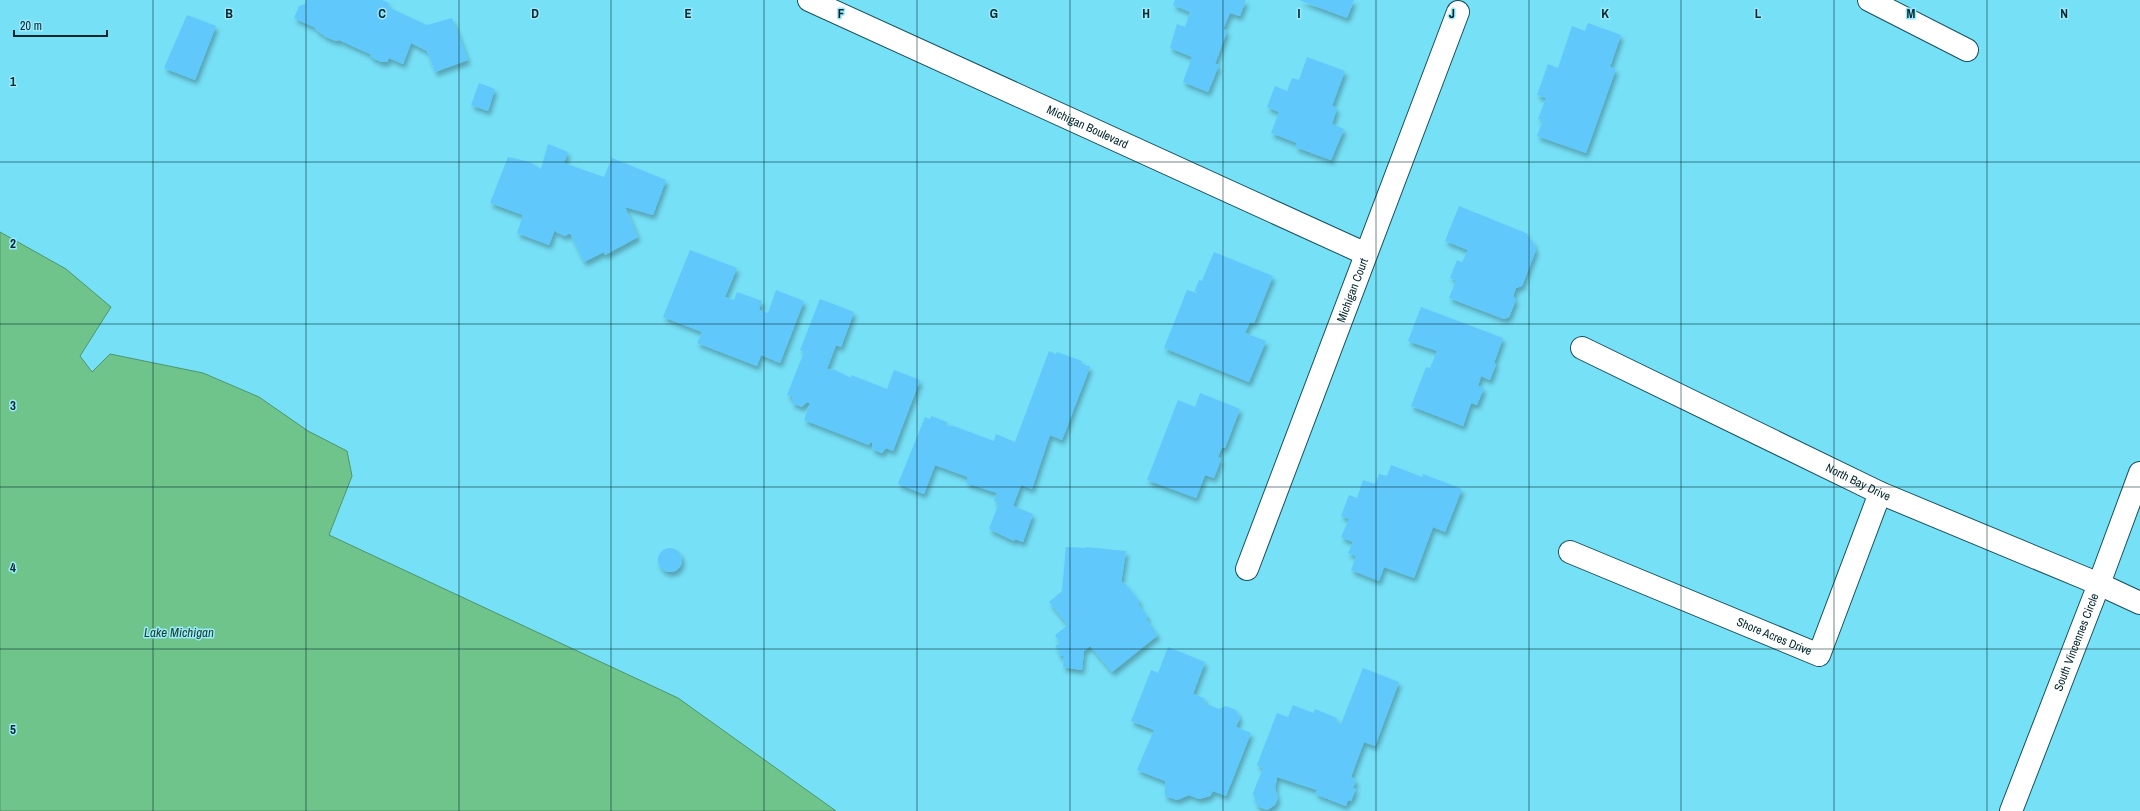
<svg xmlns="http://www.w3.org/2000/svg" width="2140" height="811" font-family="'Archivo Narrow',sans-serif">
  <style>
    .water { fill: #6ec48a; stroke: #4e956e }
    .building { fill: #61c8fb; filter: url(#shadow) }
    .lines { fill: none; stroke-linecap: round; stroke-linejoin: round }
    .minor-casing { stroke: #16525d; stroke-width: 24 }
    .minor { stroke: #fff; stroke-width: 22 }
    .grid { fill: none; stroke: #02262c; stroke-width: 1; stroke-opacity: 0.55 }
    .labels { text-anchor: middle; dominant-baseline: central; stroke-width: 3; stroke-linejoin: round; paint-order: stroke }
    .street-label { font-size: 12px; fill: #02262c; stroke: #99eafc }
    .water-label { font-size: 13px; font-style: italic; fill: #1c4028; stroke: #99eafc }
    .grid-label { font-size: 13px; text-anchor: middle; font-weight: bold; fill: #02262c; stroke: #99eafc; stroke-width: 3; stroke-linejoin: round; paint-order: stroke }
  </style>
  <defs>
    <filter id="shadow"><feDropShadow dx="2.5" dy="4.5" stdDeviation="2" flood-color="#0004"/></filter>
  </defs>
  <rect width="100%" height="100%" fill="#76e0f6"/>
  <path class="water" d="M 0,232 L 66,269 L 111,307 L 80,356 L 92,372 L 110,354 L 203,373 L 259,397 L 308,431 L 347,451 L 352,476 L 329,535 L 678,698 L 836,811 L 0,811 Z"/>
  <path class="building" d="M 306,0 L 382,0 L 389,3 L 388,7 L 427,25 L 452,18 L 468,60 L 435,72 L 427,51 L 411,43 L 403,64 L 389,58 L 387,62 L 381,62 L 371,57 L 370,54 L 339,40 L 336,41 L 326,37 L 315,29 L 316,28 L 294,18 L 299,6 L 305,4 Z
    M 1175,0 L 1246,0 L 1240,16 L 1230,13 L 1223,29 L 1227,31 L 1215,64 L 1219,65 L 1208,92 L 1183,82 L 1192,57 L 1170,48 L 1177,24 L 1185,27 L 1190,12 L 1173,5 Z
    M 1299,0 L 1354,0 L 1347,18 Z
    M 187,15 L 216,26 L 195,80 L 164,68 Z
    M 1588,23 L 1621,35 L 1610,67 L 1616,69 L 1586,153 L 1537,136 L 1543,120 L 1538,119 L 1546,98 L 1537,95 L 1548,64 L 1558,68 L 1572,26 L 1585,31 Z
    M 1307,57 L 1345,71 L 1332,106 L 1337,108 L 1332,124 L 1344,129 L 1331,160 L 1295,147 L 1297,143 L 1271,133 L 1279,112 L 1267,107 L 1275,86 L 1287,91 L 1292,78 L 1299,80 Z
    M 479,83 L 495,89 L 488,111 L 471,105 Z
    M 548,144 L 568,152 L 564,163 L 604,177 L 612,158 L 666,180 L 653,215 L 625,207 L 638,237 L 605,255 L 604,252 L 584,262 L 570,233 L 565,236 L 556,232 L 555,229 L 549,245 L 517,233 L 523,215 L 490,203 L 508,157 L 530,162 L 541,169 Z
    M 1459,206 L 1528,234 L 1526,238 L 1532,240 L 1536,250 L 1522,286 L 1516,288 L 1513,296 L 1516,300 L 1509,317 L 1504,319 L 1449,298 L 1456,280 L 1450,278 L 1457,260 L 1462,262 L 1468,250 L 1445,241 Z
    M 690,250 L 737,268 L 725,297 L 734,300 L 737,292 L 762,301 L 759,310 L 768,313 L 776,290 L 804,301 L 780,363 L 761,355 L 757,366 L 697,343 L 702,332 L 663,317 Z
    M 1214,252 L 1273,276 L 1254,323 L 1250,322 L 1245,333 L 1266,341 L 1249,382 L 1164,348 L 1187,290 L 1197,293 L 1195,290 L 1199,280 L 1202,281 L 1203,278 Z
    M 820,299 L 854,312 L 841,347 L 836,345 L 827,369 L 831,370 L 833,369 L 851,378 L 851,375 L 887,389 L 894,370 L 920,380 L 893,451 L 886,448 L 882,453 L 872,449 L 872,443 L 870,442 L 869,445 L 804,420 L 810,403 L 807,402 L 802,407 L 792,403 L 792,396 L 787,395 L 804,352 L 800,350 Z
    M 1421,307 L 1503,338 L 1494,363 L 1496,364 L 1490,380 L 1481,376 L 1478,386 L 1484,388 L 1477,405 L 1471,403 L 1463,426 L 1411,406 L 1426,367 L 1430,368 L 1437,351 L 1408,341 Z
    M 1049,351 L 1056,354 L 1057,352 L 1082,361 L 1081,363 L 1090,367 L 1062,440 L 1050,435 L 1032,489 L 1021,485 L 1013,506 L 1033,514 L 1023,542 L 1015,539 L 1014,541 L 989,529 L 999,503 L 994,501 L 997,493 L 966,483 L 968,477 L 935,465 L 924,494 L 898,484 L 925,417 L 930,419 L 931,416 L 947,422 L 946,425 L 950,427 L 951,425 L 994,441 L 996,434 L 1015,442 Z
    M 1200,393 L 1240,409 L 1225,448 L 1222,447 L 1218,457 L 1221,459 L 1214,478 L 1205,475 L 1196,498 L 1147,480 L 1178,400 L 1195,407 Z
    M 1391,465 L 1422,477 L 1423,474 L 1462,489 L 1445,532 L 1433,527 L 1414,578 L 1384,567 L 1379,581 L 1351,570 L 1356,556 L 1348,553 L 1353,542 L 1341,537 L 1349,519 L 1341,516 L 1349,495 L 1357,498 L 1363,480 L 1375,484 L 1379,474 L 1387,476 Z
    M 1066,547 L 1086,548 L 1086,547 L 1126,551 L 1121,584 L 1124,582 L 1140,602 L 1138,604 L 1148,617 L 1146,619 L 1158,635 L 1112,672 L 1090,646 L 1084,651 L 1082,670 L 1063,667 L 1064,656 L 1058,655 L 1059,651 L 1055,646 L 1060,643 L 1055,635 L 1068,625 L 1049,602 L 1062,591 Z
    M658 560a12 12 0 1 1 24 0a12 12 0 1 1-24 0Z
    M 1168,647 L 1205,662 L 1193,694 L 1204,698 L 1206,704 L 1219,709 L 1226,706 L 1236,710 L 1240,718 L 1236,727 L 1251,733 L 1226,796 L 1213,791 L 1210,796 L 1199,799 L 1189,795 L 1177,800 L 1165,796 L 1165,781 L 1137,770 L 1154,730 L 1131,721 L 1151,670 L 1158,673 Z
    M 1363,668 L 1399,682 L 1375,746 L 1364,742 L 1351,777 L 1356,780 L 1353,788 L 1356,789 L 1351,801 L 1348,800 L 1346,806 L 1315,794 L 1317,790 L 1277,777 L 1275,789 L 1278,798 L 1275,805 L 1267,810 L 1257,806 L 1253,793 L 1263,768 L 1257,765 L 1277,713 L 1288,717 L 1293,705 L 1313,713 L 1315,709 L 1337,718 L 1336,722 L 1341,724 Z"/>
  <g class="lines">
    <g class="minor-casing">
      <g id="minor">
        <path id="s1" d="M 809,0 L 1366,254"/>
        <path d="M 1869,0 L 1967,50"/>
        <path id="s2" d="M 1582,348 L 1880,493 L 2099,584 L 2140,603"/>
        <path id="s3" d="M 1570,552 L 1819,655 L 1880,493"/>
        <path id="s4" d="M 1247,569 L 1458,12"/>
        <path id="s5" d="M 2011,811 L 2099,584 L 2140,473"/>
      </g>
    </g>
    <use href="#minor" class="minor"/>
  </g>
  <path class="grid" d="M 153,0 L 153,811M 306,0 L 306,811M 459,0 L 459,811M 611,0 L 611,811M 764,0 L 764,811M 917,0 L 917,811M 1070,0 L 1070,811M 1223,0 L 1223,811M 1376,0 L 1376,811M 1529,0 L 1529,811M 1681,0 L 1681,811M 1834,0 L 1834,811M 1987,0 L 1987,811M 0,162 L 2140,162M 0,324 L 2140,324M 0,487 L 2140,487M 0,649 L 2140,649"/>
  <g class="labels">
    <g class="street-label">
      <text stroke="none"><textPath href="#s1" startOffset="306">Michigan Boulevard</textPath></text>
      <text stroke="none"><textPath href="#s4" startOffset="298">Michigan Court</textPath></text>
      <text stroke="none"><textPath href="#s2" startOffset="307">North Bay Drive</textPath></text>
      <text stroke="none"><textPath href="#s3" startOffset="221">Shore Acres Drive</textPath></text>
      <text stroke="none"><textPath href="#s5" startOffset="181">South Vincennes Circle</textPath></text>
    </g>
    <g class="water-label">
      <text x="179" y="632">Lake Michigan</text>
    </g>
  </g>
  <g class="grid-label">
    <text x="229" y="18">B</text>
    <text x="382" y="18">C</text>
    <text x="535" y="18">D</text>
    <text x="688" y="18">E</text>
    <text x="841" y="18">F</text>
    <text x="994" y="18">G</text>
    <text x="1146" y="18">H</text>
    <text x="1299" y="18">I</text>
    <text x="1452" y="18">J</text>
    <text x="1605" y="18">K</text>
    <text x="1758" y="18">L</text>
    <text x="1911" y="18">M</text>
    <text x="2064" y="18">N</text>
    <text x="13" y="86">1</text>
    <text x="13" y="248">2</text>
    <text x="13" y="410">3</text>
    <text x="13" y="572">4</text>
    <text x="13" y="734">5</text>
  </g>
  <path d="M14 30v6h93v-6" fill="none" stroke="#02262c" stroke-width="2"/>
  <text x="20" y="30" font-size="12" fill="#02262c" stroke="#99eafc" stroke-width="3" paint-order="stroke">20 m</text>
</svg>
